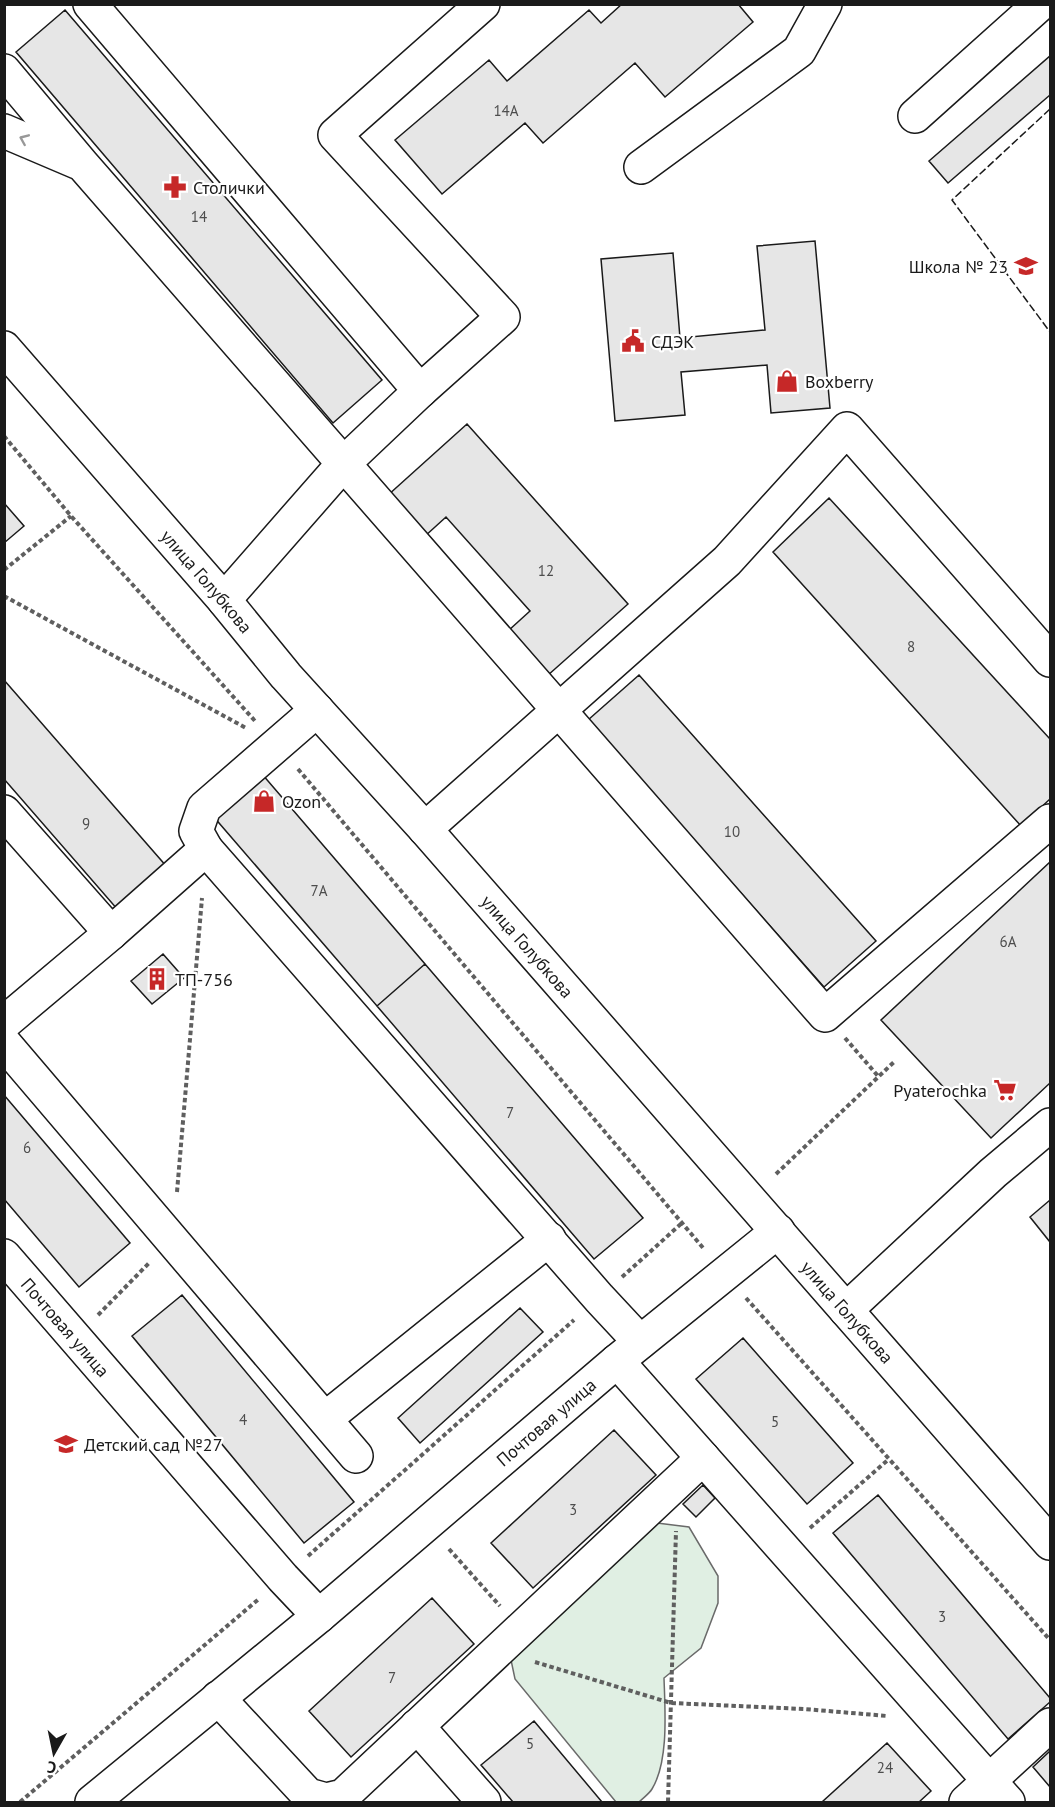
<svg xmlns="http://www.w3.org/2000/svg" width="1055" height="1807" font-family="'PT Sans',sans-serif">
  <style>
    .green { fill: #e0efe3; stroke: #6a6a6a; stroke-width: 1.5 }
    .building { fill: #e6e6e6; stroke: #1a1a1a; stroke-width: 1.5 }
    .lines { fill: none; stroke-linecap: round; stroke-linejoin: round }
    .minor-casing { stroke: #1a1a1a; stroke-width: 36 }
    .major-casing { stroke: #1a1a1a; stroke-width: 36 }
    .path { stroke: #5f5f5f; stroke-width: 4; stroke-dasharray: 4.5 3; stroke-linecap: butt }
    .minor { stroke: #fff; stroke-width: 33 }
    .major { stroke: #fff; stroke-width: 33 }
    .fence { stroke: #1a1a1a; stroke-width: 1.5; stroke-dasharray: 8 3; stroke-linecap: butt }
    .oneway { stroke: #989898 }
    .labels { text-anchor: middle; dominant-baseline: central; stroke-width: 4.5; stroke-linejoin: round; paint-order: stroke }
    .number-label { font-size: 15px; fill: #4d4d4d }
    .poi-label { font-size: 18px; fill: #1a1a1a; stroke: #fff; text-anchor: start }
    .street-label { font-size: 18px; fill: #1a1a1a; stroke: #fff }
  </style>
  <rect width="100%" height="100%" fill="#fff"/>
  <path class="green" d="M 649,1522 L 689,1527 L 718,1576 L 718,1603 L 701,1648 L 664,1678 C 665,1710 669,1761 652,1789 C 649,1794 643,1798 639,1802 L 616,1802 L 515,1679 L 511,1660 Z"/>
  <path class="building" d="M 622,4 L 738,4 L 753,22 L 665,97 L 635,63 L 543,143 L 525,123 L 442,194 L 395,140 L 489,60 L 507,81 L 589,10 L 601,23 Z
    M 65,10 L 382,380 L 333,423 L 16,52 Z
    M 1050,56 L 1050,95 L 948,183 L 929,161 Z
    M 815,241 L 830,408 L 771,413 L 767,365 L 681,372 L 685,415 L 615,421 L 601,259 L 673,253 L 680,338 L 765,330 L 757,246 Z
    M 467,424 L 628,604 L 547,676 L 508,631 L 530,611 L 446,517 L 424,537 L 387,496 Z
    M 829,498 L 1050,739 L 1050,799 L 1021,826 L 773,552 Z
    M 4,503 L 24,526 L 4,543 Z
    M 639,675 L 876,941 L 824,987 L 588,720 Z
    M 4,680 L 167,867 L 118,910 L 4,779 Z
    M 262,774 L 425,964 L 377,1006 L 213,816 Z
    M 1050,862 L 1050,1083 L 991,1138 L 881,1020 Z
    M 163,954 L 184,978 L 152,1004 L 131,981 Z
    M 425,964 L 643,1218 L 594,1259 L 377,1006 Z
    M 4,1095 L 130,1243 L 79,1287 L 4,1199 Z
    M 1050,1200 L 1050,1242 L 1030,1217 Z
    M 182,1295 L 354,1502 L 304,1543 L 132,1336 Z
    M 520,1308 L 543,1332 L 420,1443 L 398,1418 Z
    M 743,1338 L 853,1463 L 807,1504 L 696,1379 Z
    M 614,1430 L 656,1475 L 533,1588 L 491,1543 Z
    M 703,1485 L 715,1498 L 696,1517 L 683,1504 Z
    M 878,1495 L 1050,1698 L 1050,1702 L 1008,1739 L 833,1533 Z
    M 432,1598 L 474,1644 L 351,1757 L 309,1711 Z
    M 534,1721 L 602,1802 L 513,1802 L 481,1765 Z
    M 887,1743 L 931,1791 L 919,1802 L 822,1802 Z
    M 1050,1751 L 1050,1787 L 1033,1767 Z"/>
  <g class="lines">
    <g class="minor-casing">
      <g id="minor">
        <path d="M 90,4 L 420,391 L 344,463 L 224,600"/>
        <path d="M 4,71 L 82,164 L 825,1015 L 1050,821"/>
        <path d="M 915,116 L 1040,4"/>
        <path d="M 4,131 L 77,162"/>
        <path d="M 641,167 L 799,51 L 825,4"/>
        <path d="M 420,391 L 503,317 L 335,135 L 483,4"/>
        <path d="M 317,710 L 204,808 L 196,831 L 206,849 L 599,1298 L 640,1342"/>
        <path d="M 4,812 L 111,933 L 206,849"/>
        <path d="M 425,829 L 727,561 L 847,429 L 1050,660"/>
        <path d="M 4,1023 L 111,933"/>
        <path d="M 4,1043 L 356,1456"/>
        <path id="s1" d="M 4,1256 L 283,1578 L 319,1616"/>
        <path d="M 846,1310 L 993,1173 L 1050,1125"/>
        <path d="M 617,1361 L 1008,1802"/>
        <path d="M 325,1419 L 549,1239"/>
        <path d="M 218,1698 L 308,1795 L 326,1800 L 343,1796 L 703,1458"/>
        <path d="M 417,1726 L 484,1802"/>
        <path id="s2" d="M 92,1802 L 319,1616 L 617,1361 L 778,1231"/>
        <path d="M 966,1802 L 1050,1725"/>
      </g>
    </g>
    <g class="major-casing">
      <g id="major">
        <path id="s3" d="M 4,348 L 224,600 L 286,676 L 425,829 L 1050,1543"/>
      </g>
    </g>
    <path class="path" d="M 4,436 L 71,516 L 255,721
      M 4,570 L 71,516
      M 4,596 L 246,728
      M 298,769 L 704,1249
      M 845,1038 L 878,1076
      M 776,1174 L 894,1062
      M 177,1192 L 202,898
      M 622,1277 L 682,1223
      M 746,1298 L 1050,1640
      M 98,1315 L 150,1262
      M 810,1528 L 889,1459
      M 449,1549 L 500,1606
      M 308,1556 L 574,1320
      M 535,1662 L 671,1703 L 804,1709 L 887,1716
      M 20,1802 L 260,1598
      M 668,1802 L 676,1531"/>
    <use href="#minor" class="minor"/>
    <use href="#major" class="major"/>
    <path class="fence" d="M 1050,109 L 952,200 L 1050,332"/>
  </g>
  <defs><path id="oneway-chevron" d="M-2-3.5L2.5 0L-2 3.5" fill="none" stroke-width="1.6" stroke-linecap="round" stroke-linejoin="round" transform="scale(1.5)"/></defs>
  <use class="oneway" href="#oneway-chevron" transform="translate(24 139) rotate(-157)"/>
  <defs>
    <g id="pharmacy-bare" transform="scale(1.8)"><path d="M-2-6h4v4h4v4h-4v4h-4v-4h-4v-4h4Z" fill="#c62828" stroke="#fff" stroke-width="2.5" paint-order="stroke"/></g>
    <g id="school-bare" transform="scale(1.8)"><path d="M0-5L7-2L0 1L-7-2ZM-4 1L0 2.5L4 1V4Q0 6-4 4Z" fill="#c62828" stroke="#fff" stroke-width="2.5" paint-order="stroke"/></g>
    <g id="civic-bare" transform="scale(1.8)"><path d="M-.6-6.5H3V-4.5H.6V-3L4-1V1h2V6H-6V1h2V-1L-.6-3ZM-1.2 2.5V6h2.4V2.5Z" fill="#c62828" stroke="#fff" stroke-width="2.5" paint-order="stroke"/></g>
    <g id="shop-bare" transform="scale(1.8)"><path d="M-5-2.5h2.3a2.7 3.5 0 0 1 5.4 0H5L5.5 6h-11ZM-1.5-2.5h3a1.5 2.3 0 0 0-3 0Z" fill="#c62828" stroke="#fff" stroke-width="2.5" paint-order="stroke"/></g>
    <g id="building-bare" transform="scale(1.8)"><path d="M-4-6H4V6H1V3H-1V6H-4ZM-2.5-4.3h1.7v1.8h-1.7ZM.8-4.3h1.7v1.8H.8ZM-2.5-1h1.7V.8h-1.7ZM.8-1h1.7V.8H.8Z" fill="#c62828" stroke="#fff" stroke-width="2.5" paint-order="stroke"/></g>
    <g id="supermarket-bare" transform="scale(1.8)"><path d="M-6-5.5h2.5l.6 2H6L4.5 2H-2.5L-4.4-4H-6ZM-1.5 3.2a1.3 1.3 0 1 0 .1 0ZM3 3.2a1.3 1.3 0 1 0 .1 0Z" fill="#c62828" stroke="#fff" stroke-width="2.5" paint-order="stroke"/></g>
  </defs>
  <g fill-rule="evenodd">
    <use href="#pharmacy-bare" x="175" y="187"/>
    <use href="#school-bare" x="1026" y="266"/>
    <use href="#civic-bare" x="633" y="341"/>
    <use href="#shop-bare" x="787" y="381"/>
    <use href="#shop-bare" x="264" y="801"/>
    <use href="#building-bare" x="157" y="979"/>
    <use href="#supermarket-bare" x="1005" y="1090"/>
    <use href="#school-bare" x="66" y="1444"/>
  </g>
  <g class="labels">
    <g class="number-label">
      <text x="506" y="110">14А</text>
      <text x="199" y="216">14</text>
      <text x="546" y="570">12</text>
      <text x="911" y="646">8</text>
      <text x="86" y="823">9</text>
      <text x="732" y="831">10</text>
      <text x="319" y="890">7А</text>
      <text x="1008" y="941">6А</text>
      <text x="510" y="1112">7</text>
      <text x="27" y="1147">6</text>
      <text x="243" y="1419">4</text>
      <text x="775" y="1421">5</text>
      <text x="573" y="1509">3</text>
      <text x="942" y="1616">3</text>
      <text x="392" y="1677">7</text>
      <text x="530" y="1743">5</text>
      <text x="885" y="1767">24</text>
    </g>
    <g class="poi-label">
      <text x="193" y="187">Столички</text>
      <text x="1008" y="266" text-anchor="end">Школа № 23</text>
      <text x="651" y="341">СДЭК</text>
      <text x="805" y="381">Boxberry</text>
      <text x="282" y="801">Ozon</text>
      <text x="175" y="979">ТП-756</text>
      <text x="987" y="1090" text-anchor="end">Pyaterochka</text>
      <text x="84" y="1444">Детский сад №27</text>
    </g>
    <g class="street-label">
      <text stroke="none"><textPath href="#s3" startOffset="309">улица Голубкова</textPath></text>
      <text stroke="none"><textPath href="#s3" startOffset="795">улица Голубкова</textPath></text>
      <text stroke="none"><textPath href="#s3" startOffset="1281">улица Голубкова</textPath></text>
      <text stroke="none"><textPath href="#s1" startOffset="94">Почтовая улица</textPath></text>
      <text stroke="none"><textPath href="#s2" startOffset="592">Почтовая улица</textPath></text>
    </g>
  </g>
  <rect width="1055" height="1807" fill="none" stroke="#1a1a1a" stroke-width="12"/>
  <g transform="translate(54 1753) rotate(189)" stroke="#ffffff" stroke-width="4.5" paint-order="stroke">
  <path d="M0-4.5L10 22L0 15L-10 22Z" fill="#1a1a1a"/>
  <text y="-9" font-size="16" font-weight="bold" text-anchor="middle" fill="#1a1a1a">С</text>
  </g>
</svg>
